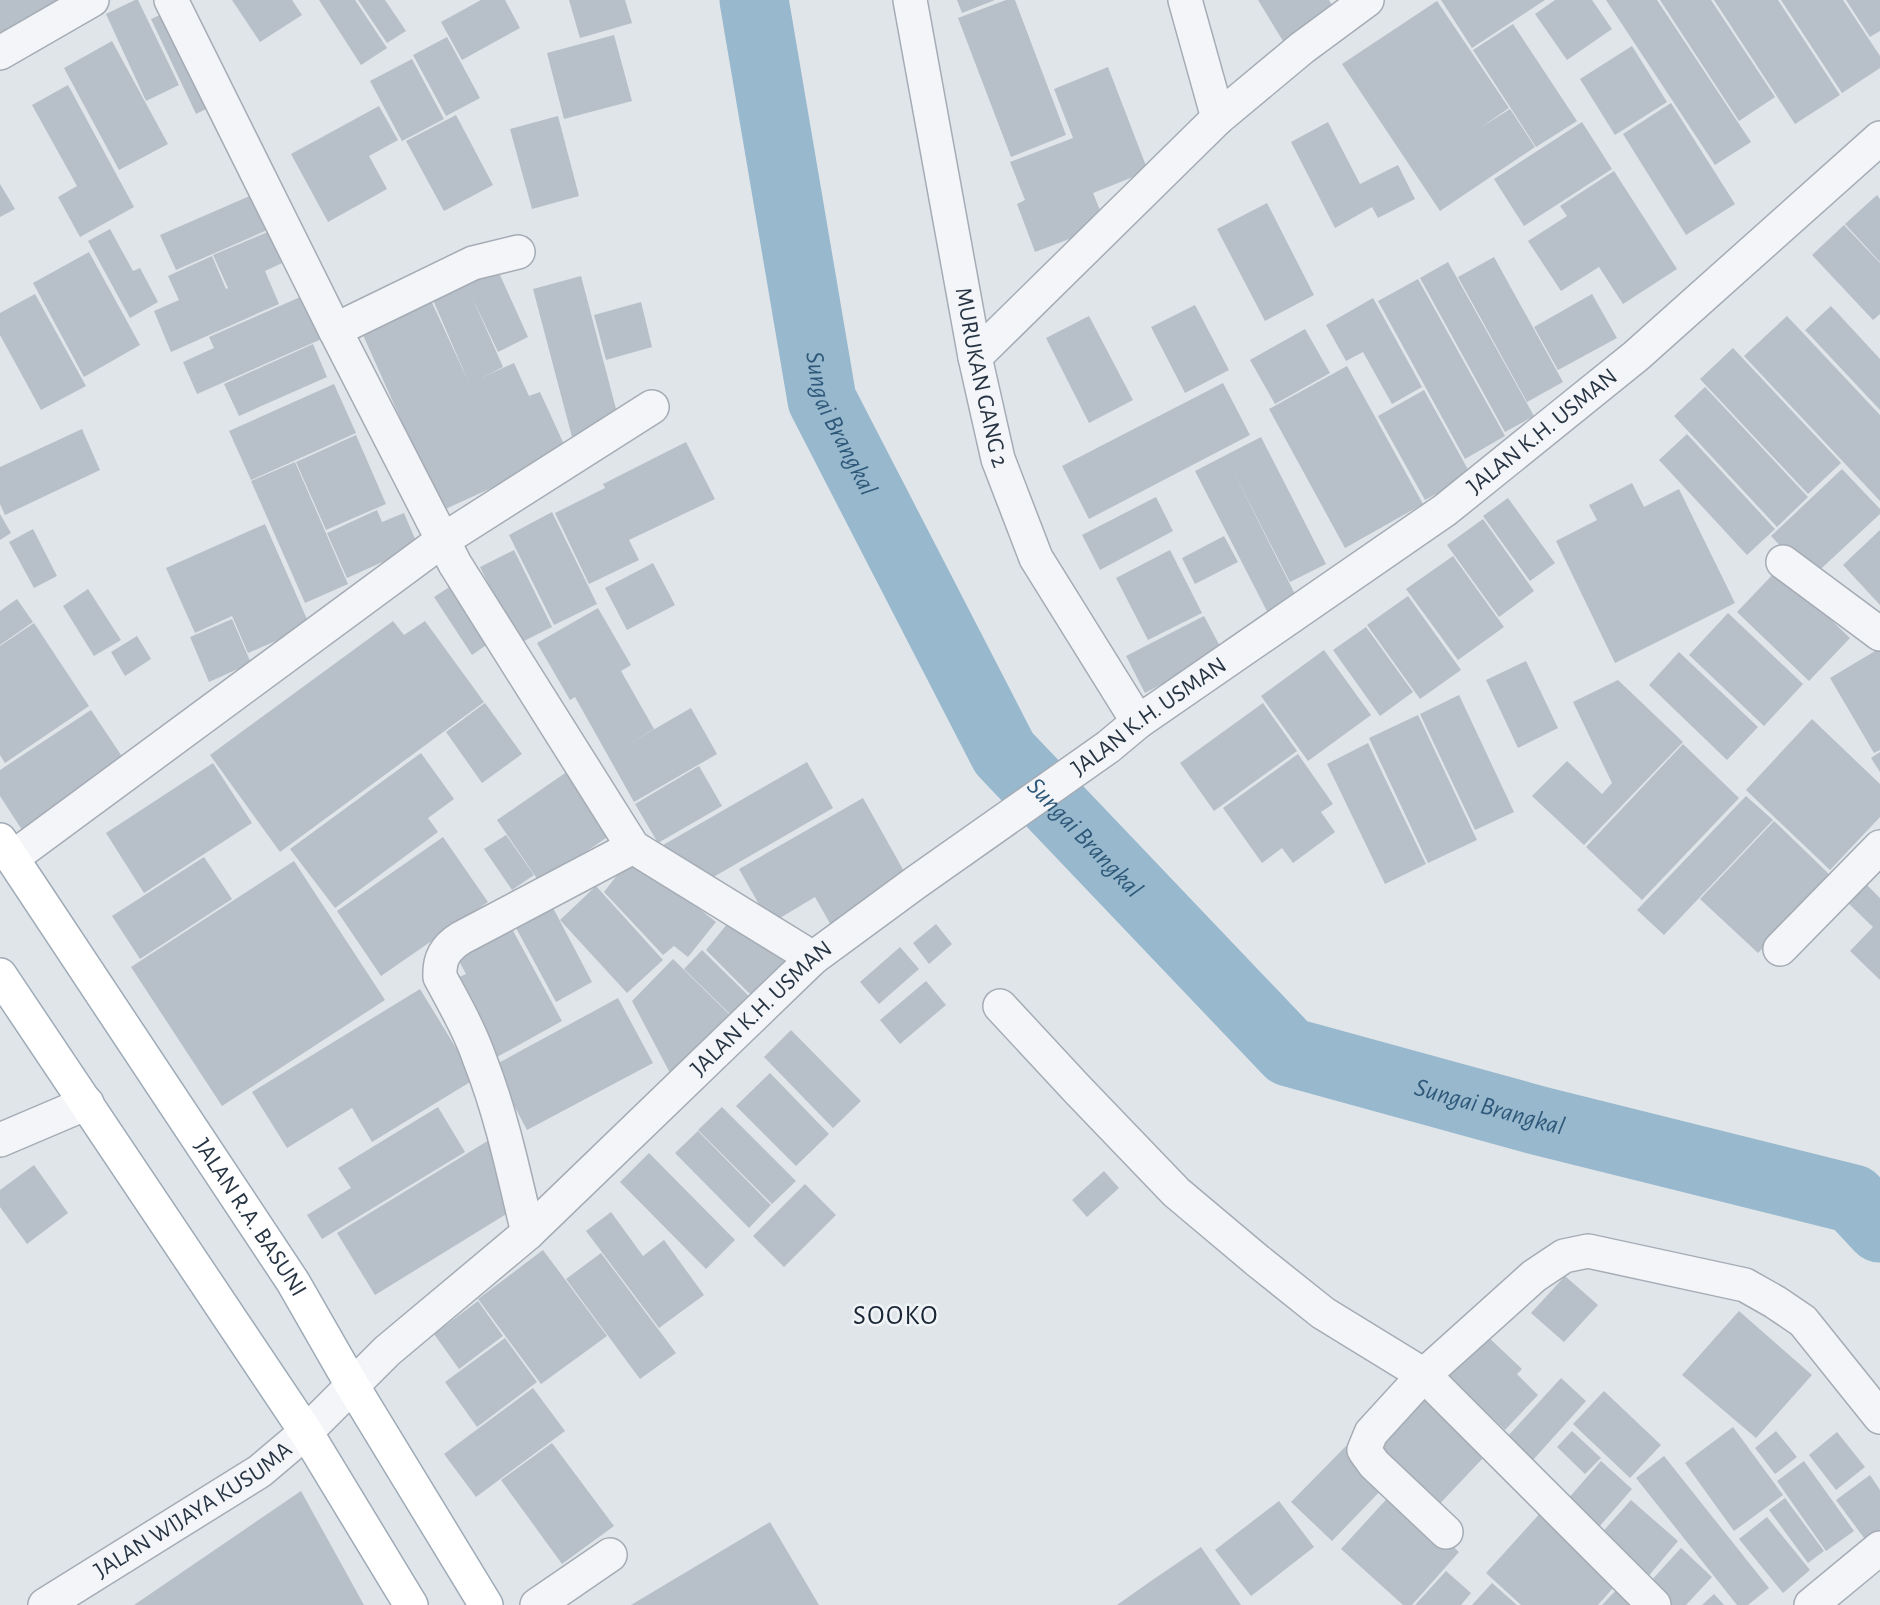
<svg xmlns="http://www.w3.org/2000/svg" width="1880" height="1605" font-family="'Alegreya Sans',sans-serif">
  <style>
    .lines { fill: none; stroke-linecap: round; stroke-linejoin: round }
    .river { stroke: #98b8cd; stroke-width: 69 }
    .building { fill: #b7bfc8 }
    .minor-casing { stroke: #a5acb5; stroke-width: 36 }
    .major-casing { stroke: #9eabb7; stroke-width: 36 }
    .minor { stroke: #f3f5f8; stroke-width: 33 }
    .major { stroke: #fff; stroke-width: 33 }
    .labels { text-anchor: middle; dominant-baseline: central; stroke-width: 5; stroke-linejoin: round; paint-order: stroke }
    .street-label { font-size: 24px; fill: #273443; stroke: #f0f4f7 }
    .water-label { font-size: 26px; font-style: italic; fill: #2e597a; stroke: #f0f4f7 }
    .quarter-label { font-size: 27px; letter-spacing: 1.5px; fill: #192534; stroke: #f0f4f7 }
  </style>
  <rect width="100%" height="100%" fill="#e0e5ea"/>
  <g class="lines">
    <path class="river" id="s1" d="M 754,0 L 822,400 L 1004,753 L 1289,1052 L 1540,1121 L 1853,1199 L 1880,1228"/>
  </g>
  <path class="building" d="M 0,0 L 67,0 L 0,38 Z
    M 135,0 L 138,0 L 179,85 L 146,101 L 106,14 Z
    M 232,0 L 292,0 L 302,15 L 260,42 Z
    M 319,0 L 355,0 L 387,48 L 361,65 Z
    M 358,0 L 385,0 L 406,31 L 387,43 Z
    M 481,0 L 505,0 L 520,28 L 462,60 L 441,22 Z
    M 569,0 L 625,0 L 632,23 L 580,38 Z
    M 957,0 L 995,0 L 962,13 Z
    M 1006,0 L 1015,0 L 1066,135 L 1011,157 L 958,18 Z
    M 1258,0 L 1329,0 L 1337,14 L 1286,46 Z
    M 1441,0 L 1545,0 L 1472,48 Z
    M 1555,0 L 1592,0 L 1612,29 L 1567,60 L 1535,14 Z
    M 1606,0 L 1657,0 L 1751,142 L 1715,165 Z
    M 1660,0 L 1711,0 L 1775,97 L 1739,121 Z
    M 1714,0 L 1778,0 L 1840,95 L 1795,124 Z
    M 1781,0 L 1843,0 L 1880,56 L 1880,68 L 1842,93 Z
    M 1846,0 L 1880,0 L 1880,31 L 1870,37 Z
    M 1437,1 L 1509,108 L 1480,128 L 1510,109 L 1535,147 L 1440,211 L 1342,64 Z
    M 171,10 L 216,104 L 196,114 L 151,19 Z
    M 1513,24 L 1577,121 L 1536,147 L 1473,50 Z
    M 614,35 L 632,101 L 564,119 L 547,53 Z
    M 447,37 L 480,98 L 446,116 L 413,55 Z
    M 112,41 L 168,144 L 119,170 L 64,68 Z
    M 1632,46 L 1667,102 L 1615,135 L 1580,79 Z
    M 412,59 L 444,119 L 402,141 L 370,81 Z
    M 1108,67 L 1148,171 L 1093,193 L 1106,225 L 1035,252 L 1017,204 L 1025,200 L 1010,162 L 1073,138 L 1054,89 Z
    M 68,85 L 134,207 L 80,237 L 58,197 L 77,186 L 32,105 Z
    M 1671,103 L 1735,204 L 1686,235 L 1623,134 Z
    M 379,106 L 398,140 L 369,156 L 387,189 L 328,222 L 291,154 Z
    M 456,115 L 493,185 L 444,211 L 406,141 Z
    M 558,116 L 579,196 L 532,209 L 510,129 Z
    M 1328,122 L 1360,184 L 1398,165 L 1415,199 L 1378,218 L 1372,207 L 1335,228 L 1291,142 Z
    M 1582,122 L 1612,169 L 1524,226 L 1494,179 Z
    M 1614,171 L 1677,269 L 1623,304 L 1599,267 L 1561,291 L 1528,241 L 1567,216 L 1560,206 Z
    M 0,184 L 15,209 L 0,217 Z
    M 259,192 L 274,227 L 176,270 L 160,235 Z
    M 1877,195 L 1880,199 L 1880,262 L 1845,224 Z
    M 1267,203 L 1314,295 L 1265,321 L 1217,229 Z
    M 1844,225 L 1880,263 L 1880,314 L 1873,320 L 1812,255 Z
    M 282,226 L 295,257 L 265,271 L 279,304 L 171,352 L 154,311 L 179,300 L 168,276 L 212,256 L 226,289 L 228,288 L 213,255 Z
    M 110,229 L 133,271 L 140,268 L 158,302 L 130,318 L 88,241 Z
    M 89,252 L 140,345 L 84,377 L 33,283 Z
    M 1494,257 L 1563,382 L 1527,402 L 1458,277 Z
    M 1448,262 L 1534,416 L 1505,432 L 1420,278 Z
    M 495,264 L 528,337 L 498,352 L 472,297 L 503,367 L 483,377 L 514,363 L 529,396 L 540,392 L 568,453 L 439,512 L 414,449 L 359,326 L 428,294 L 469,383 L 430,293 Z
    M 581,276 L 620,424 L 572,437 L 533,289 Z
    M 1418,279 L 1505,436 L 1465,459 L 1378,301 Z
    M 314,291 L 333,334 L 197,394 L 183,362 L 214,348 L 209,337 Z
    M 35,294 L 86,386 L 41,410 L 0,335 L 0,313 Z
    M 1592,294 L 1617,338 L 1558,370 L 1534,327 Z
    M 1373,298 L 1422,387 L 1392,404 L 1363,352 L 1346,361 L 1326,325 Z
    M 641,302 L 652,347 L 606,360 L 594,315 Z
    M 1195,305 L 1229,370 L 1185,393 L 1151,327 Z
    M 1831,306 L 1880,359 L 1880,410 L 1805,330 Z
    M 1089,316 L 1133,400 L 1089,423 L 1046,338 Z
    M 1787,316 L 1880,415 L 1880,501 L 1744,356 Z
    M 1305,329 L 1330,373 L 1275,404 L 1250,360 Z
    M 313,344 L 327,377 L 239,416 L 224,384 Z
    M 1733,348 L 1841,463 L 1808,494 L 1700,379 Z
    M 1347,366 L 1423,504 L 1345,548 L 1269,409 Z
    M 1223,383 L 1250,435 L 1089,519 L 1062,466 Z
    M 334,384 L 356,433 L 251,480 L 229,431 Z
    M 1705,387 L 1808,497 L 1777,527 L 1674,416 Z
    M 1424,390 L 1471,475 L 1425,500 L 1378,416 Z
    M 82,429 L 100,470 L 5,515 L 0,504 L 0,467 Z
    M 1687,434 L 1775,529 L 1747,555 L 1659,460 Z
    M 356,435 L 386,504 L 326,530 L 296,462 Z
    M 1261,437 L 1326,564 L 1290,582 L 1231,467 L 1301,606 L 1272,621 L 1195,471 Z
    M 686,442 L 715,499 L 629,540 L 639,560 L 589,584 L 555,513 L 605,488 L 603,484 Z
    M 295,462 L 348,584 L 305,603 L 251,481 Z
    M 1842,469 L 1880,509 L 1880,514 L 1811,578 L 1771,536 Z
    M 1632,483 L 1644,507 L 1679,489 L 1735,603 L 1615,663 L 1556,541 L 1597,520 L 1589,505 Z
    M 1156,497 L 1173,531 L 1100,570 L 1082,535 Z
    M 1508,498 L 1555,563 L 1530,581 L 1483,516 Z
    M 377,510 L 382,522 L 404,513 L 418,546 L 347,578 L 327,533 Z
    M 552,512 L 597,604 L 554,625 L 509,535 Z
    M 0,514 L 11,533 L 0,540 Z
    M 1483,519 L 1534,591 L 1499,617 L 1447,545 Z
    M 265,524 L 310,626 L 248,653 L 232,616 L 195,633 L 166,568 Z
    M 33,529 L 57,576 L 34,588 L 9,542 Z
    M 1880,530 L 1880,605 L 1843,565 Z
    M 1224,536 L 1238,562 L 1195,584 L 1182,558 Z
    M 514,550 L 552,627 L 518,644 L 480,567 Z
    M 1170,550 L 1202,613 L 1148,640 L 1116,578 Z
    M 1453,556 L 1504,627 L 1458,660 L 1406,589 Z
    M 653,563 L 675,605 L 627,630 L 605,588 Z
    M 1778,569 L 1850,638 L 1809,681 L 1737,612 Z
    M 457,582 L 495,639 L 472,655 L 434,597 Z
    M 88,589 L 121,640 L 94,656 L 63,606 Z
    M 1408,596 L 1461,670 L 1420,699 L 1367,625 Z
    M 17,599 L 33,622 L 0,645 L 0,611 Z
    M 598,608 L 631,665 L 621,671 L 654,729 L 627,745 L 691,708 L 717,754 L 634,802 L 575,697 L 570,700 L 537,643 Z
    M 1728,613 L 1803,684 L 1764,726 L 1689,655 Z
    M 1204,616 L 1223,652 L 1145,693 L 1126,656 Z
    M 232,619 L 251,663 L 209,682 L 190,637 Z
    M 393,621 L 404,635 L 425,621 L 484,702 L 280,852 L 210,755 Z
    M 34,623 L 89,706 L 5,763 L 0,755 L 0,646 Z
    M 1366,627 L 1413,692 L 1380,716 L 1333,650 Z
    M 137,636 L 151,659 L 125,676 L 111,652 Z
    M 1880,648 L 1880,750 L 1874,753 L 1830,678 Z
    M 1324,650 L 1371,715 L 1308,761 L 1261,696 Z
    M 1679,652 L 1758,727 L 1727,760 L 1649,685 Z
    M 1526,661 L 1558,728 L 1518,748 L 1486,680 Z
    M 1618,680 L 1683,742 L 1584,845 L 1532,796 L 1567,761 L 1602,794 L 1612,783 L 1573,702 Z
    M 1459,695 L 1514,812 L 1475,830 L 1420,714 Z
    M 485,703 L 522,754 L 482,783 L 446,732 Z
    M 1263,703 L 1297,751 L 1214,811 L 1180,763 Z
    M 91,710 L 127,764 L 24,833 L 0,796 L 0,770 Z
    M 1418,715 L 1477,840 L 1428,863 L 1369,738 Z
    M 1812,719 L 1880,784 L 1880,817 L 1830,870 L 1746,790 Z
    M 1368,743 L 1426,864 L 1385,884 L 1327,764 Z
    M 1683,744 L 1739,798 L 1642,900 L 1586,847 Z
    M 1880,752 L 1880,772 L 1871,758 Z
    M 421,753 L 454,799 L 428,818 L 438,832 L 335,908 L 290,849 Z
    M 1298,754 L 1333,804 L 1321,812 L 1335,832 L 1293,863 L 1282,848 L 1262,863 L 1223,808 Z
    M 807,762 L 833,808 L 710,879 L 658,848 Z
    M 213,763 L 252,823 L 144,893 L 106,833 Z
    M 699,766 L 722,806 L 658,843 L 635,804 Z
    M 568,771 L 612,834 L 540,883 L 497,820 Z
    M 1746,796 L 1773,820 L 1664,935 L 1637,910 Z
    M 863,798 L 910,882 L 832,927 L 815,897 L 770,924 L 739,869 Z
    M 1774,821 L 1831,876 L 1758,953 L 1700,899 Z
    M 506,835 L 534,875 L 512,890 L 484,849 Z
    M 443,837 L 488,902 L 381,976 L 337,911 Z
    M 632,856 L 716,922 L 688,957 L 674,946 L 663,955 L 604,892 Z
    M 204,857 L 232,899 L 140,959 L 112,916 Z
    M 294,861 L 385,1000 L 222,1106 L 131,967 Z
    M 1865,883 L 1880,898 L 1880,980 L 1850,951 L 1873,927 L 1847,902 Z
    M 596,886 L 663,960 L 627,993 L 560,920 Z
    M 552,906 L 592,982 L 556,1002 L 515,926 Z
    M 732,918 L 794,967 L 762,1006 L 706,950 Z
    M 936,924 L 952,944 L 929,964 L 913,943 Z
    M 511,927 L 562,1021 L 497,1057 L 455,979 L 466,974 L 457,957 Z
    M 900,947 L 919,969 L 879,1004 L 860,982 Z
    M 702,950 L 758,1005 L 739,1023 L 684,969 Z
    M 673,959 L 734,1019 L 670,1073 L 632,1001 Z
    M 926,981 L 946,1005 L 900,1044 L 880,1020 Z
    M 420,989 L 475,1079 L 372,1142 L 352,1108 L 287,1148 L 252,1092 Z
    M 618,998 L 653,1063 L 527,1130 L 493,1066 Z
    M 791,1030 L 861,1101 L 833,1128 L 764,1057 Z
    M 770,1073 L 829,1134 L 796,1166 L 736,1106 Z
    M 438,1107 L 465,1152 L 322,1239 L 307,1215 L 351,1188 L 338,1168 Z
    M 722,1107 L 796,1181 L 772,1204 L 698,1130 Z
    M 698,1131 L 771,1205 L 749,1228 L 675,1153 Z
    M 494,1137 L 513,1210 L 375,1295 L 337,1233 Z
    M 649,1153 L 735,1240 L 706,1269 L 620,1182 Z
    M 34,1165 L 68,1213 L 27,1244 L 0,1207 L 0,1190 Z
    M 1104,1171 L 1119,1188 L 1087,1217 L 1072,1200 Z
    M 805,1184 L 836,1215 L 784,1267 L 753,1236 Z
    M 611,1212 L 643,1256 L 664,1240 L 704,1295 L 659,1328 L 586,1231 Z
    M 543,1250 L 607,1336 L 541,1384 L 478,1299 Z
    M 601,1253 L 676,1353 L 640,1379 L 566,1279 Z
    M 1565,1276 L 1598,1305 L 1564,1342 L 1531,1313 Z
    M 478,1301 L 503,1336 L 459,1369 L 434,1334 Z
    M 1739,1311 L 1812,1375 L 1756,1438 L 1682,1375 Z
    M 1485,1334 L 1522,1369 L 1517,1374 L 1538,1395 L 1505,1430 L 1447,1375 Z
    M 505,1338 L 537,1382 L 477,1427 L 445,1382 Z
    M 1561,1378 L 1586,1401 L 1533,1460 L 1507,1437 Z
    M 533,1388 L 565,1431 L 476,1497 L 444,1454 Z
    M 1604,1391 L 1661,1445 L 1630,1478 L 1573,1424 Z
    M 1421,1396 L 1484,1457 L 1432,1512 L 1368,1451 Z
    M 1733,1427 L 1783,1495 L 1734,1531 L 1685,1463 Z
    M 1572,1431 L 1601,1458 L 1585,1474 L 1557,1447 Z
    M 1776,1431 L 1797,1457 L 1775,1474 L 1755,1448 Z
    M 1837,1432 L 1865,1467 L 1836,1490 L 1809,1455 Z
    M 552,1443 L 614,1526 L 562,1564 L 501,1480 Z
    M 1346,1446 L 1387,1484 L 1332,1541 L 1291,1502 Z
    M 1664,1456 L 1769,1588 L 1748,1605 L 1737,1605 L 1636,1478 Z
    M 1601,1461 L 1632,1489 L 1599,1527 L 1567,1500 Z
    M 1804,1461 L 1854,1531 L 1826,1551 L 1777,1481 Z
    M 1870,1475 L 1880,1490 L 1880,1533 L 1867,1542 L 1836,1500 Z
    M 301,1491 L 364,1605 L 134,1605 Z
    M 1393,1492 L 1459,1552 L 1412,1605 L 1403,1605 L 1341,1549 Z
    M 1785,1498 L 1824,1551 L 1808,1563 L 1769,1510 Z
    M 1631,1500 L 1678,1541 L 1646,1579 L 1598,1537 Z
    M 1279,1501 L 1314,1547 L 1251,1596 L 1215,1550 Z
    M 1543,1510 L 1620,1580 L 1598,1605 L 1521,1605 L 1486,1573 Z
    M 1767,1517 L 1810,1570 L 1783,1593 L 1739,1539 Z
    M 770,1522 L 819,1605 L 631,1605 Z
    M 1201,1547 L 1241,1605 L 1117,1605 L 1151,1581 Z
    M 1681,1548 L 1712,1577 L 1686,1605 L 1672,1605 L 1649,1583 Z
    M 1446,1571 L 1471,1593 L 1461,1605 L 1415,1605 Z
    M 1492,1583 L 1517,1605 L 1472,1605 Z
    M 1620,1586 L 1641,1605 L 1602,1605 Z
    M 1714,1594 L 1724,1605 L 1702,1605 Z"/>
  <g class="lines">
    <g class="minor-casing">
      <g id="minor">
        <path d="M 171,0 L 335,330 L 455,564 L 633,847 L 813,958"/>
        <path id="s2" d="M 910,0 L 975,357 L 998,459 L 1036,558 L 1138,722"/>
        <path d="M 1185,0 L 1218,118"/>
        <path d="M 0,53 L 92,0"/>
        <path d="M 335,330 L 473,263 L 518,252"/>
        <path d="M 975,357 L 1218,118 L 1302,48 L 1367,0"/>
        <path d="M 1783,562 L 1880,634"/>
        <path d="M 12,858 L 443,540 L 652,407"/>
        <path d="M 1780,949 L 1880,847"/>
        <path d="M 1000,1006 L 1078,1090 L 1176,1192 L 1258,1261 L 1323,1313 L 1424,1375 L 1654,1605"/>
        <path d="M 0,1140 L 87,1103"/>
        <path d="M 528,1233 C 514,1175 502,1116 480,1060 C 470,1031 455,1005 440,977 C 439,959 445,948 461,938 L 633,847"/>
        <path d="M 1446,1532 L 1374,1464 L 1364,1450 L 1371,1433 L 1424,1375 L 1534,1276 L 1564,1256 L 1588,1251 L 1745,1285 L 1775,1302 L 1803,1321 L 1880,1417"/>
        <path id="s3" d="M 45,1605 L 260,1471 L 306,1432 L 387,1351 L 528,1233 L 813,958 L 915,883 L 1108,747 L 1138,722 L 1445,510 L 1636,356 L 1880,138"/>
        <path d="M 537,1605 L 610,1555"/>
        <path d="M 1811,1605 L 1880,1548"/>
      </g>
    </g>
    <g class="major-casing">
      <g id="major">
        <path id="s4" d="M 0,840 L 293,1282 L 352,1385 L 486,1605"/>
        <path d="M 0,975 L 306,1432 L 411,1605"/>
      </g>
    </g>
    <use href="#minor" class="minor"/>
    <use href="#major" class="major"/>
  </g>
  <g class="labels">
    <g class="street-label">
      <text stroke="none"><textPath href="#s2" startOffset="384">MURUKAN GANG 2</textPath></text>
      <text stroke="none"><textPath href="#s3" startOffset="1908">JALAN K.H. USMAN</textPath></text>
      <text stroke="none"><textPath href="#s3" startOffset="1422">JALAN K.H. USMAN</textPath></text>
      <text stroke="none"><textPath href="#s3" startOffset="936">JALAN K.H. USMAN</textPath></text>
      <text stroke="none"><textPath href="#s4" startOffset="453">JALAN R.A. BASUNI</textPath></text>
      <text stroke="none"><textPath href="#s3" startOffset="176">JALAN WIJAYA KUSUMA</textPath></text>
    </g>
    <g class="water-label">
      <text stroke="none"><textPath href="#s1" startOffset="434">Sungai Brangkal</textPath></text>
      <text stroke="none"><textPath href="#s1" startOffset="920">Sungai Brangkal</textPath></text>
      <text stroke="none"><textPath href="#s1" startOffset="1424">Sungai Brangkal</textPath></text>
    </g>
    <g class="quarter-label">
      <text x="896" y="1315">SOOKO</text>
    </g>
  </g>
</svg>
